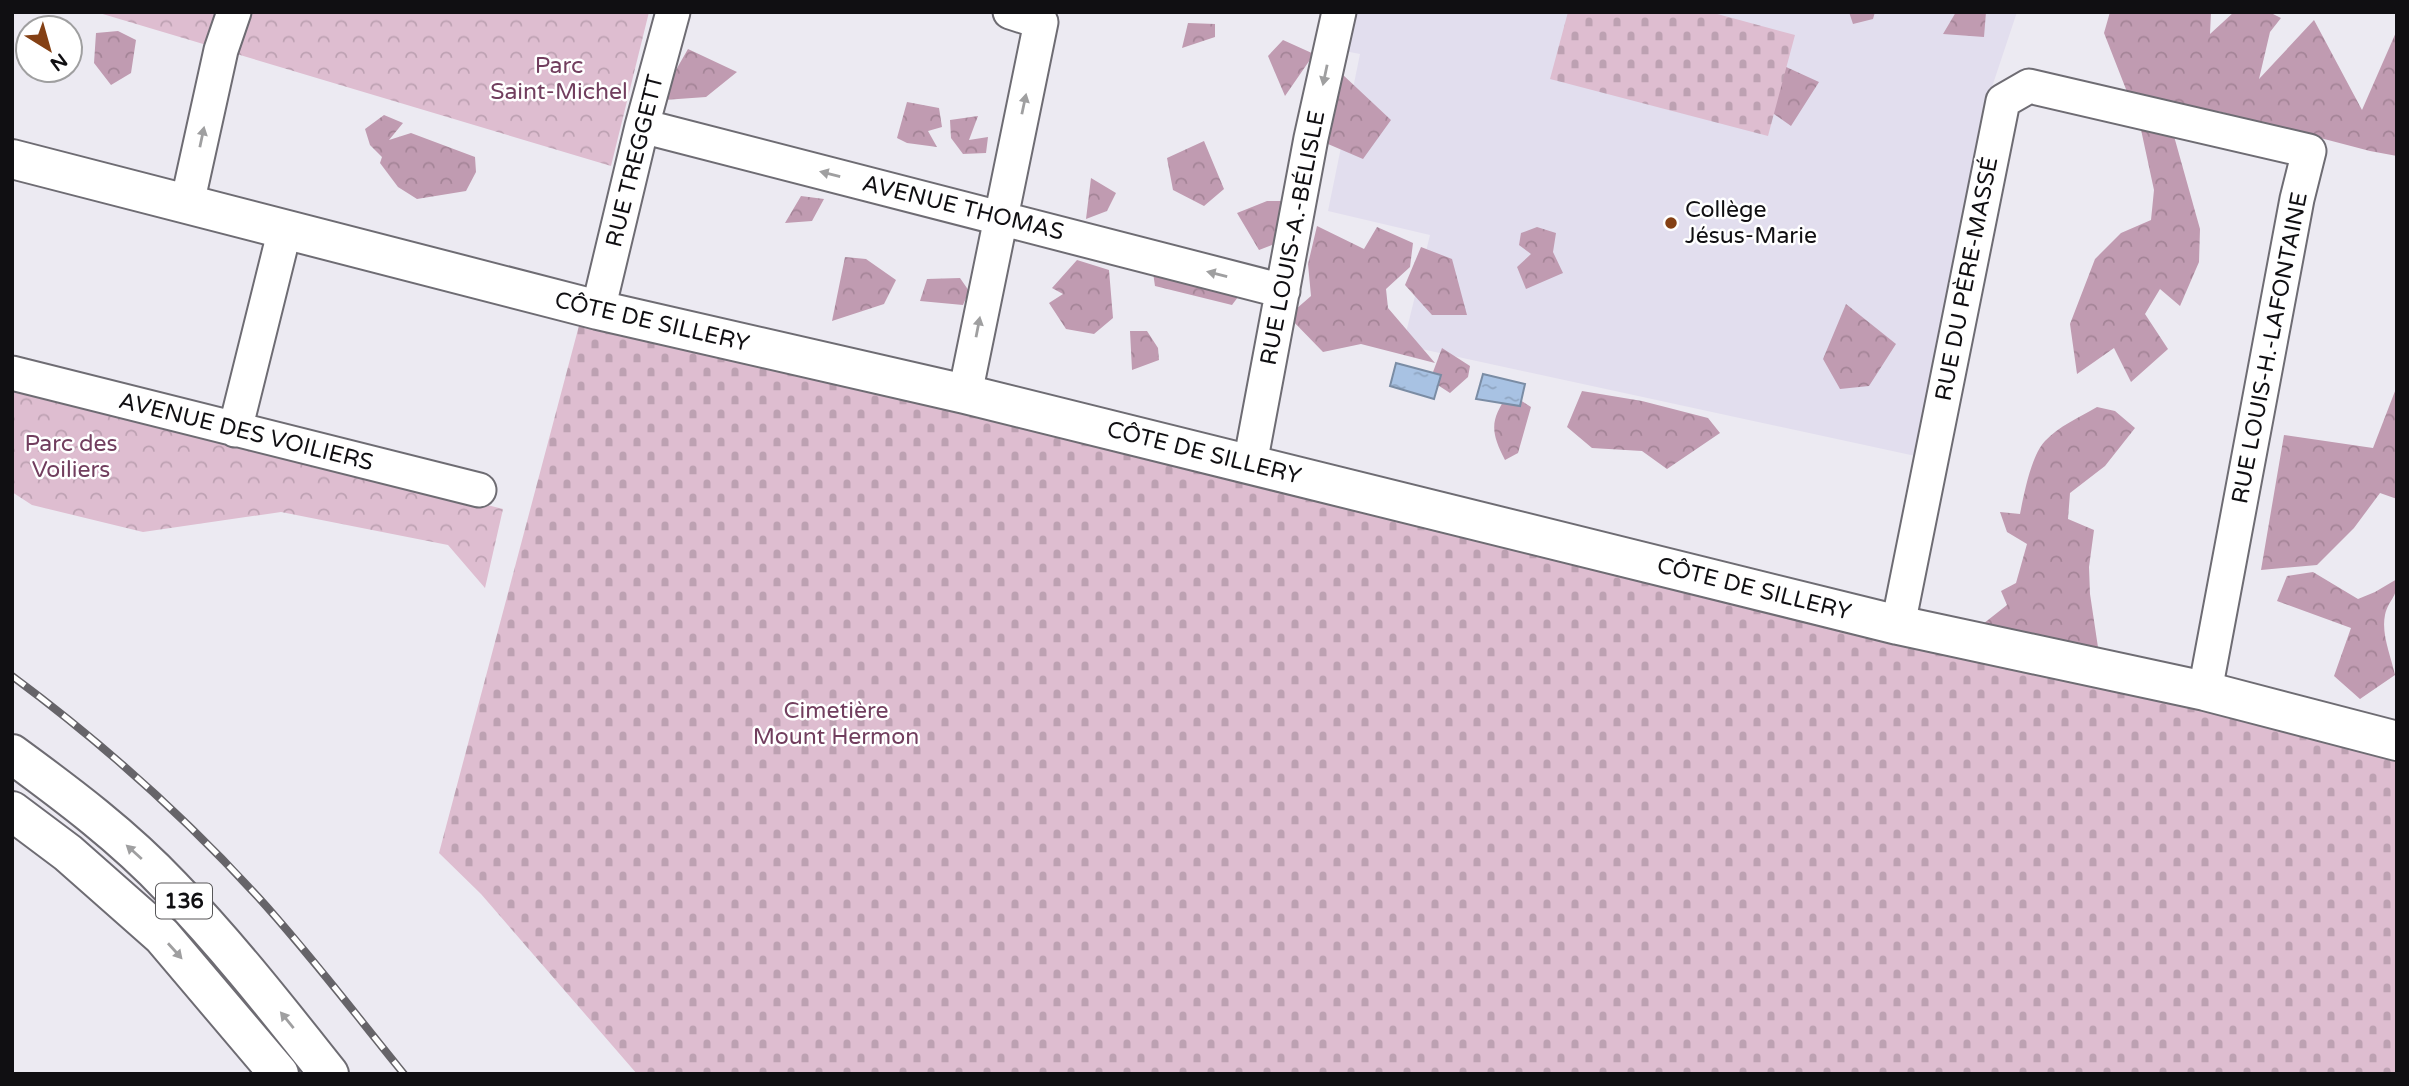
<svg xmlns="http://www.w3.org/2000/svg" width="2409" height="1086" font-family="'Varela Round',sans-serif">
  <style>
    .built { fill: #e2deee }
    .forest { fill: url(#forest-crowns) }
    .cemetery { fill: url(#cemetery-stones) }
    .park { fill: url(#park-crowns) }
    .water { fill: url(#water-ripples); stroke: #7a8ca4; stroke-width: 2 }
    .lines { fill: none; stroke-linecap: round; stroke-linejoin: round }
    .minor-casing { stroke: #6e6c73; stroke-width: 37 }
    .tertiary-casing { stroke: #6e6c73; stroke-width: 42 }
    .primary-casing { stroke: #6e6c73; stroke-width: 42 }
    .minor { stroke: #fff; stroke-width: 33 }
    .tertiary { stroke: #fff; stroke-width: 38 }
    .primary { stroke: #fff; stroke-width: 38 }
    .rail-casing { stroke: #666469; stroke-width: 8 }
    .rail { stroke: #fff; stroke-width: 5; stroke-dasharray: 16; stroke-linecap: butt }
    .oneway { fill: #9f9fa0 }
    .poi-dot { fill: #844014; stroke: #fff; stroke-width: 2.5 }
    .labels { text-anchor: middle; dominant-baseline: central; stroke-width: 5; stroke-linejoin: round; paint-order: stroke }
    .shield { fill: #fff; stroke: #585759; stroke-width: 2 }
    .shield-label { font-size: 21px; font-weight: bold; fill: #100f12 }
    .park-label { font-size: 23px; fill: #713e5e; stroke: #fff }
    .street-label { font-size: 23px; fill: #100f12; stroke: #fff }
    .poi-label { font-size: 23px; fill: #100f12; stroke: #fff; text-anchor: start }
  </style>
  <defs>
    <pattern id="forest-crowns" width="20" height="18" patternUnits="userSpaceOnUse" patternTransform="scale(1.75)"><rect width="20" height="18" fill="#c09bb1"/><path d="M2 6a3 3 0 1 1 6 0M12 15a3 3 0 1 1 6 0" fill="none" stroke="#a48497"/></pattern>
    <pattern id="cemetery-stones" width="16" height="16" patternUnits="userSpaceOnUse" patternTransform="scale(1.75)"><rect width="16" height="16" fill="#debdd0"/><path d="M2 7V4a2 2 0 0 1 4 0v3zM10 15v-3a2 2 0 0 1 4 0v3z" fill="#bda1b2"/></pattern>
    <pattern id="park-crowns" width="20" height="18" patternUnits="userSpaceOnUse" patternTransform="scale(1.75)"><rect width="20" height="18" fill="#debdd0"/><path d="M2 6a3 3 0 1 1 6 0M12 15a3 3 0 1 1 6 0" fill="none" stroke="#bda1b2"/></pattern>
    <pattern id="water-ripples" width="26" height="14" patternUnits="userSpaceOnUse" patternTransform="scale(1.75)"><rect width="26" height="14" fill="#a8c2e3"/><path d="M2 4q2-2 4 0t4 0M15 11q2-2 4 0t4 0" fill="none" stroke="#90a6c2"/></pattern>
  </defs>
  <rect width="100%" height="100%" fill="#eceaf2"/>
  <path class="built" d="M 1336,12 L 2017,12 L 1984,111 L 1920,457 L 1403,345 L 1430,235 L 1328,211 L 1360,54 L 1329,48 Z"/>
  <path class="forest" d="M 1849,12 L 1875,12 L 1873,19 L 1853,24 Z
    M 1956,12 L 1986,12 L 1984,37 L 1943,34 Z
    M 2110,12 L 2211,12 L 2210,34 L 2234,12 L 2269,12 L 2281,18 L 2270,32 L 2259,79 L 2314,20 L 2362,110 L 2397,30 L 2397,156 L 2370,151 L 2217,111 L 2172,129 L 2200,229 L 2199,262 L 2180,306 L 2160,289 L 2145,314 L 2168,349 L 2131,382 L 2114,348 L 2077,374 L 2070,324 L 2095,259 L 2121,233 L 2151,220 L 2154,190 L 2140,125 L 2104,33 Z
    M 1188,23 L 1215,24 L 1215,37 L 1182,48 Z
    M 118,31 L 136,40 L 131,73 L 111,85 L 94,63 L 96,33 Z
    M 1283,40 L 1314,54 L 1285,96 L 1268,56 Z
    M 688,49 L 737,72 L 706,97 L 664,100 L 669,82 Z
    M 1775,62 L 1819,82 L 1791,126 L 1757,102 Z
    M 1342,74 L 1391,120 L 1363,159 L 1328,144 Z
    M 907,102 L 939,108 L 942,127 L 928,131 L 937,147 L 907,143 L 897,138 Z
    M 384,115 L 403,123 L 389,140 L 411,133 L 475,157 L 476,172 L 466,191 L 417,199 L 398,187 L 380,163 L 382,157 L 370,145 L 365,129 Z
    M 978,116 L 969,140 L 988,137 L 986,153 L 963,154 L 951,138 L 950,120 Z
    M 1204,141 L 1224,189 L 1204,206 L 1173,190 L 1167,158 Z
    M 1091,178 L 1116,193 L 1107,211 L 1086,219 Z
    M 801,196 L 824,199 L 812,221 L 785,223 Z
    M 1267,201 L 1292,201 L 1288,239 L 1259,250 L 1237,213 Z
    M 1317,226 L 1364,249 L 1377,227 L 1413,243 L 1410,267 L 1386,289 L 1388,308 L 1435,363 L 1361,344 L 1323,352 L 1288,316 L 1311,296 L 1308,264 Z
    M 1537,227 L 1556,233 L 1553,252 L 1563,273 L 1526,289 L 1517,267 L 1531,254 L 1519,245 L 1521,233 Z
    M 1149,245 L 1259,269 L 1232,305 L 1155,286 Z
    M 1421,247 L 1452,259 L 1467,315 L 1432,315 L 1405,285 Z
    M 845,257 L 866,259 L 896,280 L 884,304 L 832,321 Z
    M 1077,260 L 1109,270 L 1113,318 L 1094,334 L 1066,329 L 1049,303 L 1063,294 L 1052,288 Z
    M 960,278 L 969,291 L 963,305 L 920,301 L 927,279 Z
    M 1846,304 L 1896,344 L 1869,386 L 1840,389 L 1823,359 Z
    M 1130,331 L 1147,331 L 1158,348 L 1159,360 L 1132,370 Z
    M 1442,348 L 1470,366 L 1468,377 L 1450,393 L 1430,380 Z
    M 2397,386 L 2397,499 L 2380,493 L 2354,528 L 2317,565 L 2261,570 L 2284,435 L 2373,448 Z
    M 1582,391 L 1642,401 L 1708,418 L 1720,433 L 1667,469 L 1642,451 L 1592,448 L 1567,427 Z
    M 1509,393 L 1531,407 L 1518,453 L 1505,460 C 1490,431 1490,420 1509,393 Z
    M 2097,407 L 2115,411 L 2135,428 L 2105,466 L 2070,493 L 2068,519 L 2094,530 L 2089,567 L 2090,594 L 2099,654 L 1945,654 L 2007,605 L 2001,591 L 2016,583 L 2027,544 L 2007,532 L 2000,512 L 2020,514 C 2024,494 2031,456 2045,441 C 2059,426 2080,417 2097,407 Z
    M 2313,572 L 2358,599 L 2375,592 L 2397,579 C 2397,600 2389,598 2385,615 C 2381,634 2391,656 2395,675 L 2360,699 L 2334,676 L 2351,628 L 2277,601 L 2287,576 Z"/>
  <path class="cemetery" d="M 1568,12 L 1710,12 L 1795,35 L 1768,136 L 1550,79 Z
    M 585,303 L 2397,741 L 2397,1074 L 637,1074 L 481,894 L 439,853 Z"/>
  <path class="park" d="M 96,12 L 649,12 L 611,166 Z
    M 12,385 L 503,509 L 485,588 L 448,545 L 281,512 L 143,532 L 32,505 L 12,492 Z"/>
  <path class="water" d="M 1396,363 L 1441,375 L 1434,399 L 1390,386 Z
    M 1483,374 L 1525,384 L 1520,406 L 1476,399 Z"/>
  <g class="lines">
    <g class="minor-casing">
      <path id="minor" d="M 642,126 L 1283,291
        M 187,204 L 221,50 L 234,12
        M 598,310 L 642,126 L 673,12
        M 12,373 L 479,490
        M 965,394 L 1041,22 L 1010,12
        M 235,430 L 285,229
        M 1250,464 L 1311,138 L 1339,12
        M 1898,625 L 2003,101 L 2029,86 L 2309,151 L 2297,199 L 2205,691"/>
    </g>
    <g class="tertiary-casing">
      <path id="tertiary" d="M 12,159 L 598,310 L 965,394 L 1898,625 L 2205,691 L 2397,741"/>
    </g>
    <g class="primary-casing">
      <path id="primary" d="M 12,754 C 68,795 124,837 171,887 C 228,946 278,1010 329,1074
        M 12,811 L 68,853 L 162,936 L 279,1074"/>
    </g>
    <use href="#minor" class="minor"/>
    <use href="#tertiary" class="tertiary"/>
    <use href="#primary" class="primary"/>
    <g class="rail-casing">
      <path id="rail" d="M 12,676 C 101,742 183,815 258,897 C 309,953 356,1015 404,1074"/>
    </g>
    <use href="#rail" class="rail"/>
  </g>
  <defs><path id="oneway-solid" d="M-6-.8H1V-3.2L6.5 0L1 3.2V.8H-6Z" transform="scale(1.75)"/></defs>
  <g class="oneway">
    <use href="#oneway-solid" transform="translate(1325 75) rotate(102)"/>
    <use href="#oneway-solid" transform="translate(1024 104) rotate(-78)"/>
    <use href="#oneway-solid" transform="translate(202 137) rotate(-78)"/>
    <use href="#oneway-solid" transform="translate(830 174) rotate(-166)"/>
    <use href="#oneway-solid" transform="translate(1217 274) rotate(-166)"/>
    <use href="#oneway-solid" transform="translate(978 327) rotate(-79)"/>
    <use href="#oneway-solid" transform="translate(134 852) rotate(-138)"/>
    <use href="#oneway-solid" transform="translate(175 951) rotate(48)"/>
    <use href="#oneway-solid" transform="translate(287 1020) rotate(-129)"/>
  </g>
  <circle class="poi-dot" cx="1671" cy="223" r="7"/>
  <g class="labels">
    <rect class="shield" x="156" y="883.5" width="56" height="35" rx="5"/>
    <g class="shield-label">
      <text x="184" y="901">136</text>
    </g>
    <g class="park-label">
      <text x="559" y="66">Parc<tspan x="559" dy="26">Saint-Michel</tspan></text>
      <text x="71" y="444">Parc des<tspan x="71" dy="26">Voiliers</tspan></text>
      <text x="836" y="711">Cimetière<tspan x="836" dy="26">Mount Hermon</tspan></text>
    </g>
    <g class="street-label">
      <text transform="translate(635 161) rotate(-76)">RUE TREGGETT</text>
      <text transform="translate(963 208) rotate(14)">AVENUE THOMAS</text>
      <text transform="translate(1293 238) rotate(-79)">RUE LOUIS-A.-BÉLISLE</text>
      <text transform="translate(1967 279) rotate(-79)">RUE DU PÈRE-MASSÉ</text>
      <text transform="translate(652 322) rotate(13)">CÔTE DE SILLERY</text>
      <text transform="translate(2270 348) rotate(-79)">RUE LOUIS-H.-LAFONTAINE</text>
      <text transform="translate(246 432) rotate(14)">AVENUE DES VOILIERS</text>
      <text transform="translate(1204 453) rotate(14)">CÔTE DE SILLERY</text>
      <text transform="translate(1754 589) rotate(14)">CÔTE DE SILLERY</text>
    </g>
    <g class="poi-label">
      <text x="1685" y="210">Collège<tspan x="1685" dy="26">Jésus-Marie</tspan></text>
    </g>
  </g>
  <rect width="2409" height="1086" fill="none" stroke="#100f12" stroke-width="28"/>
  <g transform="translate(49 49) rotate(143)"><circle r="33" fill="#ffffff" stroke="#9f9fa0" stroke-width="2"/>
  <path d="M0-5L12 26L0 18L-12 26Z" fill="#844014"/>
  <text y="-10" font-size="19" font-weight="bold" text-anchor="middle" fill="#100f12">N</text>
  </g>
</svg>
